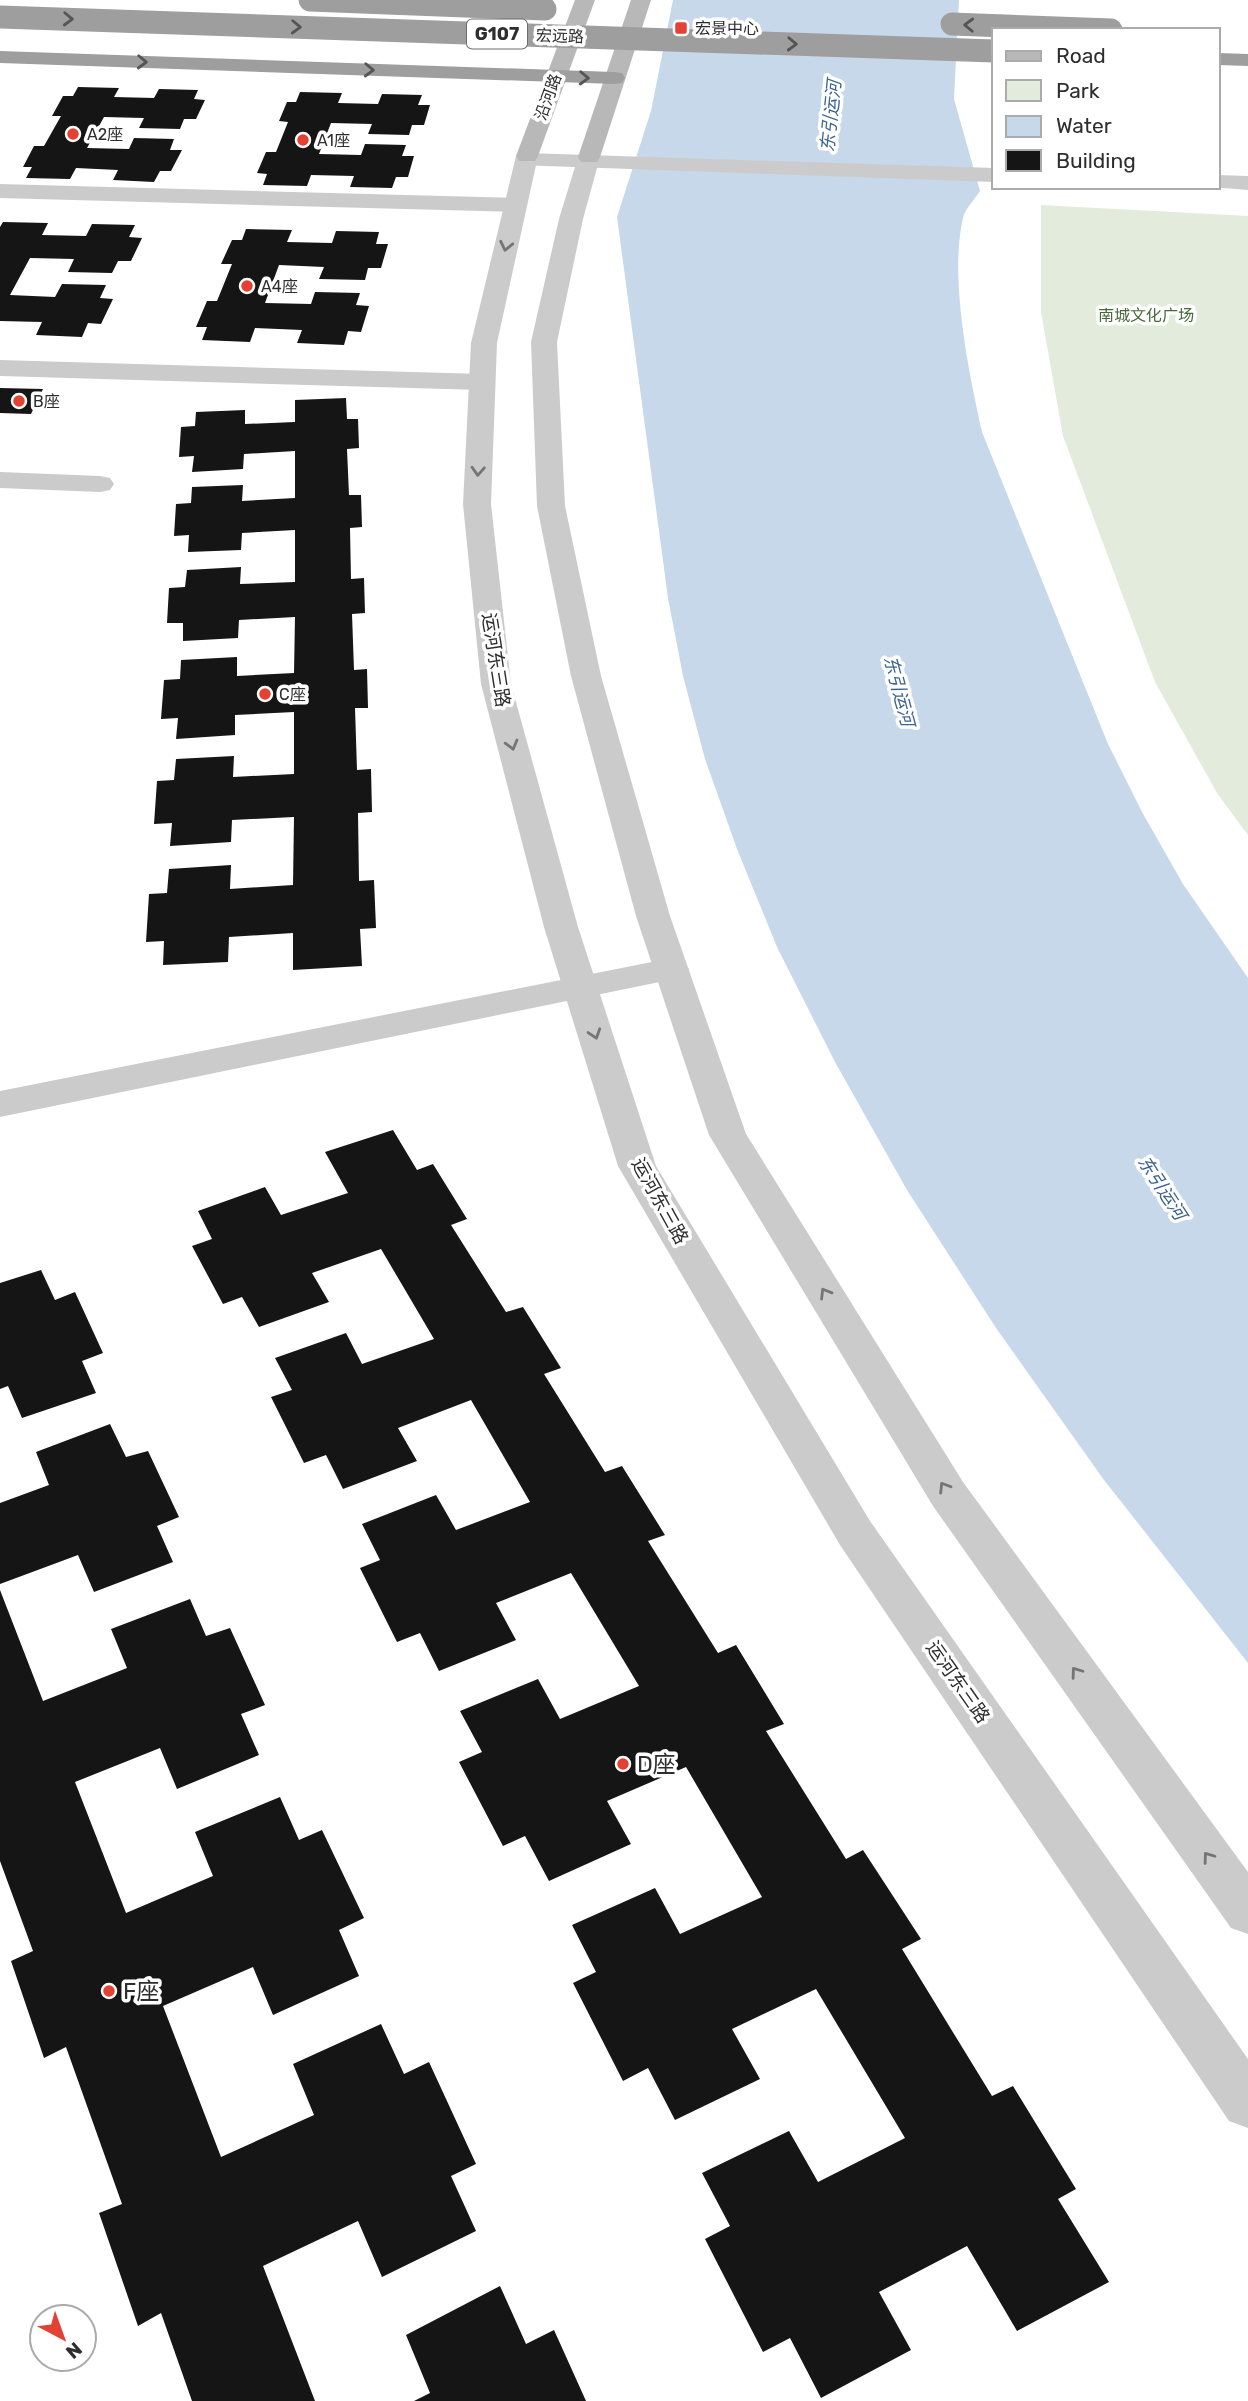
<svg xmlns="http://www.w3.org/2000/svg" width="1248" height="2401" font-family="Rubik,'Noto Sans SC',sans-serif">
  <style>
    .green { fill: #e2ebdc }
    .water { fill: #c8d8eb }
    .building { fill: #151515 }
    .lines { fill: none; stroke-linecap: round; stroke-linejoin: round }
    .minor { fill: #cbcbcb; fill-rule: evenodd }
    .tertiary { fill: #cbcbcb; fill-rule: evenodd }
    .secondary { fill: #b8b8b8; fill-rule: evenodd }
    .trunk { fill: #9e9e9e; fill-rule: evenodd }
    .trunk-bridge { stroke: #9e9e9e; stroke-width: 23 }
    .oneway { stroke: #555 }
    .oneway2 { stroke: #757575 }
    .poi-dot { fill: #e34133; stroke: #fff; stroke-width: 2.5 }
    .labels { text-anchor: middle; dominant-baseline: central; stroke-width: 7; stroke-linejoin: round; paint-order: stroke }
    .far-poi-label { font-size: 16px; fill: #2e2e2e; stroke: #fff; text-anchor: start }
    .far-street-label { font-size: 16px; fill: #2e2e2e; stroke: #fff }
    .far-park-label { font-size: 16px; fill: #4a693c; stroke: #fff }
    .shield { fill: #fff; stroke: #6d6d6d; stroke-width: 2 }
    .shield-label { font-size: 18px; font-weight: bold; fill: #2e2e2e }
    .far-water-label { font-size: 18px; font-style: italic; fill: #3d638f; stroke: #fff }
    .street-label { font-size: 19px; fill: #2e2e2e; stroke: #fff }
    .near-poi-label { font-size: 23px; fill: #2e2e2e; stroke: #fff; text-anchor: start }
  </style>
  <rect width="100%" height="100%" fill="#fff"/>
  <path class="green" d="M 1041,205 L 1248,216 L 1248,835 L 1217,793 L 1155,682 L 1063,436 L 1041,312 Z"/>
  <path class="water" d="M 673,0 L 959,0 L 954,99 L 980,191 C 975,199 965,209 963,218 C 949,278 969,373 982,432 L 1108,744 L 1142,812 L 1183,884 L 1248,978 L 1248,1663 L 1104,1480 L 996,1328 L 907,1190 L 835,1062 L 777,947 L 737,849 L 705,759 L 683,676 L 668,598 L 617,217 L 651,111 Z"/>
  <path class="building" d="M 78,87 L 119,88 L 114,97 L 154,98 L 159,89 L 198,90 L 194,99 L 205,100 L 196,119 L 184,119 L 180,129 L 139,128 L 144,118 L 104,117 L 87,148 L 129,149 L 134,138 L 174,139 L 170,150 L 182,150 L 171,171 L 160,171 L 154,182 L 113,180 L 118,170 L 76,168 L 70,179 L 26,178 L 32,167 L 23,167 L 34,146 L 44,146 L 61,116 L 52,116 L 63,96 L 73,96 Z
    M 300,92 L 342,93 L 338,103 L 378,104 L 382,94 L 422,95 L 418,105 L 430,105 L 424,125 L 412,125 L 409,135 L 368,134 L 372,124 L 331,123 L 319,154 L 361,155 L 365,144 L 406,145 L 402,156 L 414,156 L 408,177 L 396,177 L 392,188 L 350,187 L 354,176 L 311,175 L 307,186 L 263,185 L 267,174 L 257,173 L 266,152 L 276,152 L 288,122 L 279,121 L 287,102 L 296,102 Z
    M 3,222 L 48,223 L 42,235 L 86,236 L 92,224 L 135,225 L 129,237 L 142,238 L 131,261 L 118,261 L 112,273 L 68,272 L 74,259 L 30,258 L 10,295 L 55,297 L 62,284 L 106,285 L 100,298 L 113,299 L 101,324 L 88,323 L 82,337 L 36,335 L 42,322 L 0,321 L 0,227 Z
    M 246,229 L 292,230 L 287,242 L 332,243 L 336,231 L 379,232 L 376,244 L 388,244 L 381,268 L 368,268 L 365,280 L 319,279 L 324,267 L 279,265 L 265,303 L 311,304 L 315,292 L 360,293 L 356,305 L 369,306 L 361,332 L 348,331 L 344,345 L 297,343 L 302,330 L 255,328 L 250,342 L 202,340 L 207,327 L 196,327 L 207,301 L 217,301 L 232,264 L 221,264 L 232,240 L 242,240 Z
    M 0,388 L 43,389 L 31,414 L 0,413 Z
    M 346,398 L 347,419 L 358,419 L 359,448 L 347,449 L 349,495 L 361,495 L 362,527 L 350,528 L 351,579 L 364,578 L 365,613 L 352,614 L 354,670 L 367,669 L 368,708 L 355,708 L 357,770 L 371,769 L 372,812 L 358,813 L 359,881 L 374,880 L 376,928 L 360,929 L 362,966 L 293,970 L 293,933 L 229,937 L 228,962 L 163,965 L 164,941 L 146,942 L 149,894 L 167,893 L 169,869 L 231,865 L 230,889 L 293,885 L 294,817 L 232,820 L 231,842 L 170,846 L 172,823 L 154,824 L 157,781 L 174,780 L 176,759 L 234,756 L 233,777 L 294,774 L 294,712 L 235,715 L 235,735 L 176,739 L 178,718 L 161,719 L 164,680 L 180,679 L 181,660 L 237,657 L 237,676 L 294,673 L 295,617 L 239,620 L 238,638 L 183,641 L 183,623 L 167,623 L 169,588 L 185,587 L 187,570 L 241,567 L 240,584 L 295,582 L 295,530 L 242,533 L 241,550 L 188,552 L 189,535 L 174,536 L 176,504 L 191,503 L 192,487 L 243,485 L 242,501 L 295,498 L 295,451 L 244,454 L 243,469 L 192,472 L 194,456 L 179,457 L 181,427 L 195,426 L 196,412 L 245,410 L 245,424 L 295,422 L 295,400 Z
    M 393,1130 L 417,1170 L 433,1164 L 467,1219 L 451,1225 L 506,1312 L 523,1307 L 561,1368 L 544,1374 L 605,1472 L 622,1466 L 665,1535 L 648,1541 L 718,1653 L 736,1645 L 784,1724 L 766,1731 L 846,1859 L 863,1850 L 921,1939 L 902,1949 L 992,2096 L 1013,2086 L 1076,2189 L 1058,2199 L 1109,2282 L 1017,2331 L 967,2246 L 879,2292 L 911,2350 L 821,2398 L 790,2338 L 763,2352 L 705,2239 L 730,2226 L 702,2173 L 789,2131 L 818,2182 L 905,2138 L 816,1989 L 732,2029 L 760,2079 L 675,2120 L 648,2068 L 623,2081 L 573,1983 L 596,1972 L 572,1925 L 655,1888 L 680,1934 L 762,1897 L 686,1767 L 607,1801 L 631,1844 L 549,1881 L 525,1836 L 503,1846 L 459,1762 L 482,1752 L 460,1711 L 538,1679 L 560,1719 L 639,1686 L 571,1573 L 496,1603 L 516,1640 L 439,1671 L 420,1633 L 397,1642 L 360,1568 L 380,1560 L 362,1524 L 436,1495 L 456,1530 L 530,1502 L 471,1400 L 398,1428 L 417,1461 L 343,1489 L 326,1455 L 304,1463 L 271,1397 L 292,1390 L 275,1358 L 346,1333 L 362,1364 L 434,1339 L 381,1249 L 312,1273 L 329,1302 L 259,1327 L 242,1297 L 223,1304 L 192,1246 L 212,1239 L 198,1211 L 265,1187 L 281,1215 L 348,1193 L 325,1152 Z
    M 41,1270 L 55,1300 L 75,1292 L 103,1353 L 82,1361 L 96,1393 L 22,1418 L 8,1386 L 0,1389 L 0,1283 Z
    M 110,1424 L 126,1457 L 148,1451 L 179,1517 L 157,1526 L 173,1562 L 94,1592 L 78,1555 L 0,1584 L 0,1503 L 49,1485 L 36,1452 Z
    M 0,1590 L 43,1701 L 127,1668 L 111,1629 L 190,1599 L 206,1636 L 230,1628 L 265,1705 L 241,1714 L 259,1755 L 177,1789 L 160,1748 L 75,1782 L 126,1913 L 213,1876 L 195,1832 L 280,1797 L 299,1840 L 322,1830 L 364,1918 L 339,1930 L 359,1976 L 273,2015 L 253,1967 L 163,2006 L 221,2157 L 314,2115 L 293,2064 L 381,2024 L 404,2074 L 429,2062 L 476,2164 L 451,2176 L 476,2231 L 382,2277 L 358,2221 L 263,2266 L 315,2401 L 192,2401 L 161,2313 L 138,2326 L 99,2213 L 122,2204 L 66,2047 L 44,2058 L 11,1961 L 33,1951 L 0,1861 Z
    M 500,2286 L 526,2344 L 554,2330 L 586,2401 L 414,2401 L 430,2393 L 406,2335 Z"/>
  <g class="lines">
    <path class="minor" d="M 526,153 L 994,168 L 994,182 L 518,165 L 515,160 L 518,155 Z
      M 1218,175 L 1248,176 L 1248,190 L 1211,187 L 1218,187 Z
      M 0,184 L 515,198 L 523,200 L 527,205 L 523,210 L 515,212 L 0,198 Z
      M 0,360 L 482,374 L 491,376 L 495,382 L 491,388 L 482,390 L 0,376 Z
      M 0,472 L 100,476 L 110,478 L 114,484 L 110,490 L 100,492 L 0,488 Z
      M 672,958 L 684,961 L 689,969 L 684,977 L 0,1117 L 0,1091 Z"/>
    <path class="tertiary" d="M 527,149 L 535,151 L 538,156 L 497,343 L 491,504 L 511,684 L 578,927 L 656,1166 L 870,1521 L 1248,2059 L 1248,2128 L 1229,2121 L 840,1545 L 618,1166 L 544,927 L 481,684 L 463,504 L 471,343 L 516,156 L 519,151 Z
      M 589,150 L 597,152 L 600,157 L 583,219 L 557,342 L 565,506 L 601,676 L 670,916 L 746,1134 L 963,1482 L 1248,1872 L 1248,1934 L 1231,1928 L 933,1506 L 709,1135 L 636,916 L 571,676 L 537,506 L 531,342 L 559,219 L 578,157 L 581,152 Z"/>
    <path class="secondary" d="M 575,0 L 595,0 L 538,156 L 535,161 L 519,161 L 516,156 Z
      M 631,0 L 651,0 L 600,157 L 597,162 L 581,162 L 578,157 Z"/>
    <path class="trunk" d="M 0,51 L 614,72 L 622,73 L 625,78 L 622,83 L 614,84 L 0,63 Z
      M 1218,53 L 1248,54 L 1248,66 L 1218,65 Z"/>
    <path class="trunk-bridge" d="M 310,0 L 545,9
      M 0,17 L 994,51
      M 952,24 L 1111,30"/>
  </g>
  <defs><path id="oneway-chevron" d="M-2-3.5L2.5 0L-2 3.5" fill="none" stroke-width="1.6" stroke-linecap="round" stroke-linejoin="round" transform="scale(1.75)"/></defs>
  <g class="oneway">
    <use href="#oneway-chevron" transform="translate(68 19) rotate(2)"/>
    <use href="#oneway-chevron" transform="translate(969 25) rotate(-178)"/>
    <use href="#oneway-chevron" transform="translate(296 27) rotate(2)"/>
    <use href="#oneway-chevron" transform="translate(792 44) rotate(2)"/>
    <use href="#oneway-chevron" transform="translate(142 62) rotate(2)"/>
    <use href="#oneway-chevron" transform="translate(369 70) rotate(2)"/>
    <use href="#oneway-chevron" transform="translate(584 78) rotate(2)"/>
  </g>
  <g class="oneway2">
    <use href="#oneway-chevron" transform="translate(506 246) rotate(102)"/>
    <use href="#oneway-chevron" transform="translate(478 471) rotate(93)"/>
    <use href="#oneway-chevron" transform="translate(512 745) rotate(75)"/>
    <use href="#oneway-chevron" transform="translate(595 1034) rotate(72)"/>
    <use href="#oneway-chevron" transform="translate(825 1293) rotate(-121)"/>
    <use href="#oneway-chevron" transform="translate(944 1487) rotate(-122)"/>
    <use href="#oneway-chevron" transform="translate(1076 1672) rotate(-126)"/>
    <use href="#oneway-chevron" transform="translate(1208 1857) rotate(-126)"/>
  </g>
  <g class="poi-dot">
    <rect x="674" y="21" width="14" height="14" rx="3.5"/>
    <circle cx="73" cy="134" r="7"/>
    <circle cx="303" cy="140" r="7"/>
    <circle cx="247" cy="286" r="7"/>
    <circle cx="19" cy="401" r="7"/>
    <circle cx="265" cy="694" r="7"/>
    <circle cx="623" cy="1764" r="7"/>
    <circle cx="109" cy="1991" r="7"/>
  </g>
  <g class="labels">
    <g class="far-poi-label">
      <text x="695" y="28">宏景中心</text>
      <text x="87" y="134">A2座</text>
      <text x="317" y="140">A1座</text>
      <text x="261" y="286">A4座</text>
      <text x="33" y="401">B座</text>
      <text x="279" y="694">C座</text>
    </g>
    <g class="far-street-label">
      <text transform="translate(560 36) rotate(2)">宏远路</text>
      <text transform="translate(548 97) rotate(-70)">沿河路</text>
    </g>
    <g class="far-park-label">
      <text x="1146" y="315">南城文化广场</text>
    </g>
    <rect class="shield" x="467" y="19.5" width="60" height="29" rx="5"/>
    <g class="shield-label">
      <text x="497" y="34">G107</text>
    </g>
    <g class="far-water-label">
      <text transform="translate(831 116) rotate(-84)">东引运河</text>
      <text transform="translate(899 691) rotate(75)">东引运河</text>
      <text transform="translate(1162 1188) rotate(57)">东引运河</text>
    </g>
    <g class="street-label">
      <text transform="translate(496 660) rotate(81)">运河东三路</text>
      <text transform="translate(660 1201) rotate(61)">运河东三路</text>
      <text transform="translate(958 1682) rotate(55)">运河东三路</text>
    </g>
    <g class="near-poi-label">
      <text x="637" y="1764">D座</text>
      <text x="123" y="1991">F座</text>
    </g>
  </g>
  <rect x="992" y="28" width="228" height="161" fill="#ffffff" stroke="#ababab" stroke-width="2"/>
  <rect x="1006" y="51" width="35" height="10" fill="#b8b8b8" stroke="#ababab" stroke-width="2"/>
  <text x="1056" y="63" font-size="21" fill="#2e2e2e">Road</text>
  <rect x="1006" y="80" width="35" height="21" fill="#e2ebdc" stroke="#ababab" stroke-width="2"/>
  <text x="1056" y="98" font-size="21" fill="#2e2e2e">Park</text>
  <rect x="1006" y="116" width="35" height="21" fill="#c8d8eb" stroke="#ababab" stroke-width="2"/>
  <text x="1056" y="133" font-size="21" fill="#2e2e2e">Water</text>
  <rect x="1006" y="150" width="35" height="21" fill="#151515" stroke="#ababab" stroke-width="2"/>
  <text x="1056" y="168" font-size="21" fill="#2e2e2e">Building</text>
  <g transform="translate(63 2338) rotate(139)"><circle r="33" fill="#ffffff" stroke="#ababab" stroke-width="2"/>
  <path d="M0-5L12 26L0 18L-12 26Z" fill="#e34133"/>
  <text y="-10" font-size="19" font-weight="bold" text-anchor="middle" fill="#2e2e2e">N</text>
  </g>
</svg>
